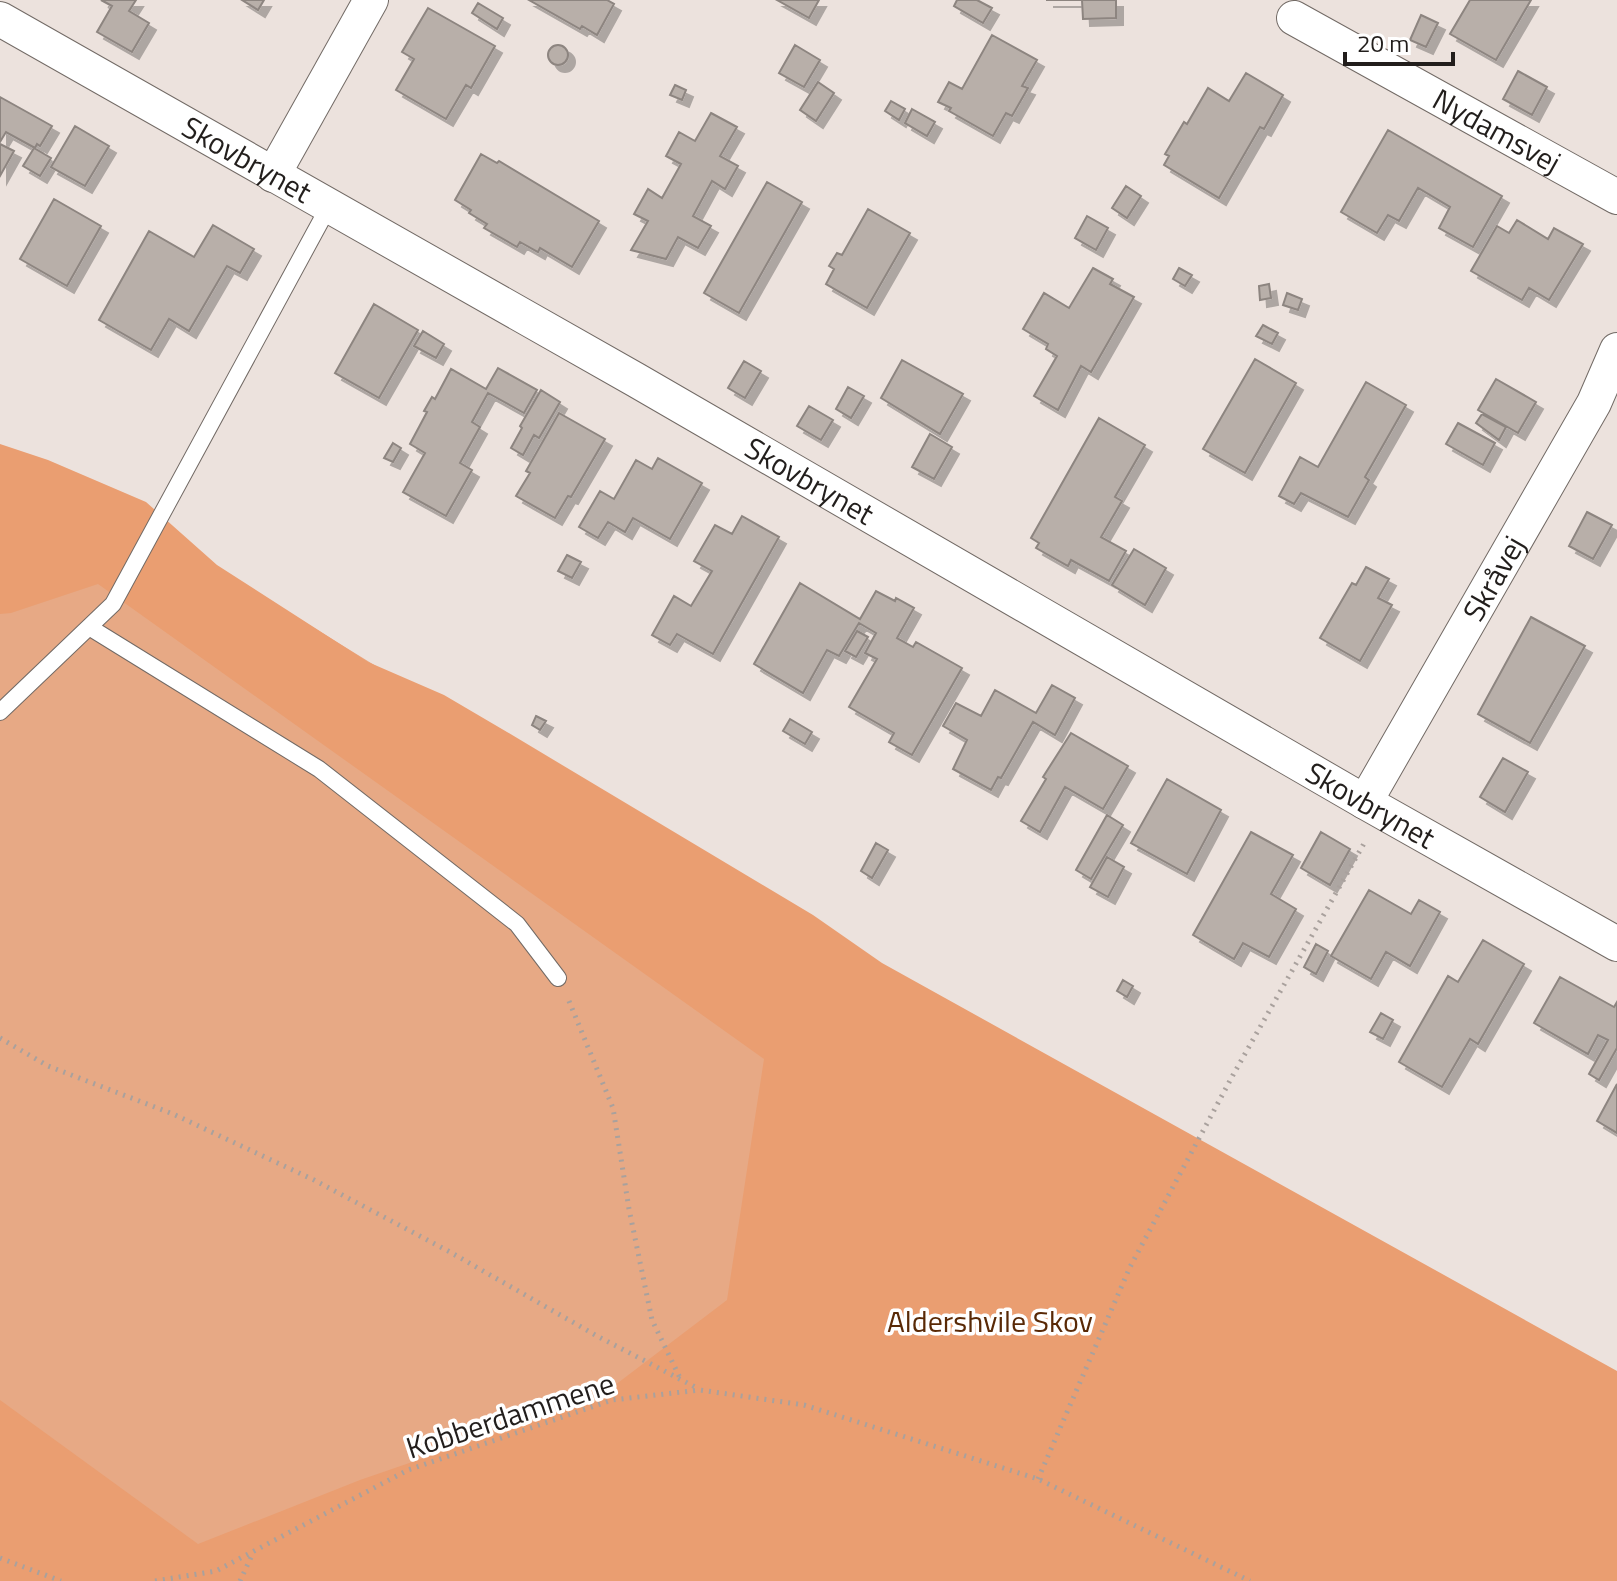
<svg xmlns="http://www.w3.org/2000/svg" width="1617" height="1581" font-family="'Titillium Web',sans-serif">
  <style>
    .green { fill: #e7a985 }
    .forest { fill: #ea9e71 }
    .building { fill: #b8afa9; stroke: #8d8580; stroke-width: 2; filter: url(#shadow) }
    .lines { fill: none; stroke-linecap: round; stroke-linejoin: round }
    .lane-casing { stroke: #726a65; stroke-width: 18 }
    .street-casing { stroke: #726a65; stroke-width: 36 }
    .path { stroke: #a9a19d; stroke-width: 5; stroke-dasharray: 2 6; stroke-linecap: butt }
    .lane { stroke: #fff; stroke-width: 16 }
    .street { stroke: #fff; stroke-width: 34 }
    .labels { text-anchor: middle; dominant-baseline: central; stroke-width: 7; stroke-linejoin: round; paint-order: stroke }
    .street-label { font-size: 30px; fill: #221e1c; stroke: #fff }
    .park-label { font-size: 30px; fill: #592906; stroke: #fff }
  </style>
  <defs>
    <filter id="shadow"><feDropShadow dx="7" dy="7" stdDeviation="0" flood-color="#0004"/></filter>
  </defs>
  <rect width="100%" height="100%" fill="#ece2dd"/>
  <path class="green" d="M 0,463 L 135,518 L 620,816 L 1617,1581 L 0,1581 Z"/>
  <path class="forest" d="M 0,444 L 48,460 L 146,502 L 217,565 L 368,662 L 444,695 L 507,732 L 813,915 L 882,963 L 1617,1371 L 1617,1581 L 0,1581 L 0,1400 L 198,1544 L 360,1480 L 598,1398 L 727,1300 L 764,1059 L 98,584 L 11,613 L 0,614 Z"/>
  <path class="building" d="M 101,0 L 136,0 L 129,11 L 149,23 L 132,52 L 97,32 L 112,6 Z
    M 242,0 L 264,0 L 258,10 Z
    M 529,0 L 607,0 L 614,4 L 597,35 L 582,26 L 580,29 Z
    M 777,0 L 819,0 L 809,18 Z
    M 957,0 L 977,0 L 992,8 L 983,23 L 954,6 Z
    M 1046,0 L 1116,0 L 1116,18 L 1083,19 L 1082,0 Z
    M 1470,0 L 1531,0 L 1496,60 L 1450,34 Z
    M 478,3 L 503,18 L 497,29 L 472,13 Z
    M 428,8 L 495,46 L 471,88 L 466,85 L 446,119 L 396,90 L 414,59 L 402,52 Z
    M 1421,15 L 1438,23 L 1426,47 L 1410,40 Z
    M 992,35 L 1037,60 L 1022,86 L 1028,88 L 1012,116 L 1006,113 L 993,136 L 949,111 L 951,108 L 938,102 L 949,82 L 962,89 Z
    M548 55a10 10 0 1 1 20 0a10 10 0 1 1-20 0Z
    M 795,45 L 820,60 L 804,87 L 779,73 Z
    M 1518,71 L 1547,87 L 1532,115 L 1503,99 Z
    M 1246,73 L 1283,95 L 1264,129 L 1260,127 L 1219,198 L 1164,165 L 1169,156 L 1165,154 L 1184,122 L 1187,124 L 1208,88 L 1229,101 Z
    M 818,82 L 834,93 L 816,121 L 800,110 Z
    M 675,85 L 686,90 L 682,100 L 670,95 Z
    M 0,97 L 52,126 L 40,146 L 37,144 L 35,148 L 6,132 L 0,142 Z
    M 891,101 L 905,109 L 899,120 L 885,111 Z
    M 912,109 L 935,122 L 927,136 L 905,123 Z
    M 711,113 L 737,127 L 720,156 L 738,166 L 725,189 L 712,181 L 693,216 L 711,226 L 698,248 L 678,237 L 666,259 L 631,250 L 648,221 L 634,214 L 648,189 L 662,198 L 681,164 L 666,156 L 679,132 L 695,141 Z
    M 75,126 L 109,146 L 85,186 L 51,167 Z
    M 1388,130 L 1502,196 L 1473,247 L 1439,228 L 1450,207 L 1418,188 L 1399,221 L 1388,215 L 1377,233 L 1341,212 Z
    M 0,144 L 14,151 L 0,176 Z
    M 34,148 L 51,158 L 40,176 L 23,166 Z
    M 481,154 L 497,163 L 499,161 L 599,221 L 572,267 L 540,248 L 538,252 L 520,242 L 517,247 L 484,228 L 487,224 L 469,213 L 471,210 L 455,200 Z
    M 767,182 L 802,202 L 739,313 L 704,293 Z
    M 1126,186 L 1141,196 L 1127,218 L 1112,208 Z
    M 54,199 L 101,226 L 67,286 L 20,259 Z
    M 868,209 L 910,233 L 867,308 L 826,284 L 834,269 L 829,266 L 837,253 L 842,255 Z
    M 1087,216 L 1108,228 L 1096,250 L 1075,238 Z
    M 1517,220 L 1548,239 L 1554,228 L 1583,244 L 1549,300 L 1529,288 L 1522,300 L 1471,271 L 1497,226 L 1509,233 Z
    M 213,225 L 254,249 L 240,273 L 227,266 L 189,331 L 169,319 L 151,350 L 99,320 L 149,231 L 194,257 Z
    M 1093,268 L 1113,279 L 1110,284 L 1134,297 L 1091,372 L 1081,366 L 1058,410 L 1034,396 L 1057,356 L 1046,349 L 1048,344 L 1023,329 L 1044,293 L 1069,308 Z
    M 1179,268 L 1192,275 L 1185,286 L 1173,279 Z
    M 1269,284 L 1271,298 L 1260,300 L 1259,286 Z
    M 1287,293 L 1302,299 L 1298,310 L 1283,305 Z
    M 374,304 L 418,330 L 379,398 L 335,373 Z
    M 1263,325 L 1278,333 L 1272,344 L 1256,336 Z
    M 423,331 L 444,344 L 436,358 L 414,346 Z
    M 1255,359 L 1296,383 L 1245,473 L 1203,449 Z
    M 902,360 L 963,394 L 940,434 L 881,398 Z
    M 744,361 L 761,371 L 745,398 L 728,388 Z
    M 498,368 L 537,390 L 524,413 L 488,393 L 472,422 L 480,427 L 460,463 L 472,470 L 446,516 L 403,492 L 425,453 L 410,444 L 427,412 L 424,411 L 432,397 L 435,399 L 451,369 L 486,389 Z
    M 1496,379 L 1536,402 L 1518,433 L 1478,410 Z
    M 1366,382 L 1406,405 L 1365,477 L 1369,480 L 1348,517 L 1301,493 L 1294,504 L 1279,496 L 1300,457 L 1318,467 Z
    M 848,387 L 864,396 L 851,418 L 836,409 Z
    M 541,390 L 560,402 L 539,438 L 534,435 L 523,455 L 511,448 L 522,428 L 520,426 Z
    M 809,406 L 833,420 L 821,440 L 797,426 Z
    M 559,413 L 605,439 L 571,497 L 568,496 L 555,518 L 516,496 L 530,473 L 526,471 Z
    M 1482,414 L 1506,427 L 1499,440 L 1476,423 Z
    M 1099,418 L 1145,445 L 1115,497 L 1122,501 L 1101,537 L 1126,551 L 1109,581 L 1071,560 L 1068,566 L 1036,548 L 1039,543 L 1031,538 Z
    M 1458,423 L 1495,443 L 1483,465 L 1446,444 Z
    M 930,434 L 952,447 L 934,479 L 912,467 Z
    M 393,443 L 401,448 L 393,462 L 384,458 Z
    M 658,458 L 702,483 L 670,539 L 633,518 L 625,532 L 608,522 L 598,538 L 579,527 L 600,491 L 614,499 L 636,460 L 652,469 Z
    M 1587,512 L 1612,525 L 1593,559 L 1569,546 Z
    M 742,516 L 779,537 L 713,654 L 677,634 L 670,645 L 652,635 L 674,596 L 691,606 L 712,571 L 694,561 L 715,525 L 732,534 Z
    M 1134,549 L 1166,568 L 1145,605 L 1112,585 Z
    M 567,555 L 581,562 L 572,578 L 558,571 Z
    M 1366,567 L 1389,579 L 1378,598 L 1392,605 L 1360,661 L 1320,638 L 1352,583 L 1356,585 Z
    M 800,583 L 860,619 L 876,591 L 895,601 L 896,598 L 914,608 L 897,638 L 913,647 L 916,642 L 962,668 L 912,755 L 889,742 L 894,733 L 849,707 L 877,659 L 865,653 L 876,633 L 859,623 L 839,656 L 827,650 L 803,693 L 754,664 Z
    M 1531,617 L 1585,646 L 1530,743 L 1478,714 Z
    M 857,631 L 868,637 L 856,657 L 845,651 Z
    M 1052,685 L 1075,698 L 1055,735 L 1033,722 L 1001,778 L 998,777 L 991,790 L 953,769 L 967,740 L 943,726 L 956,703 L 981,716 L 995,690 L 1036,713 Z
    M 536,716 L 546,721 L 540,730 L 532,725 Z
    M 790,719 L 812,732 L 805,744 L 783,731 Z
    M 1071,733 L 1128,766 L 1103,809 L 1065,787 L 1040,832 L 1021,821 L 1046,779 L 1043,777 Z
    M 1503,758 L 1528,772 L 1505,812 L 1480,797 Z
    M 1167,779 L 1221,810 L 1187,874 L 1131,843 Z
    M 1107,815 L 1123,825 L 1091,879 L 1076,870 Z
    M 1251,832 L 1293,855 L 1271,894 L 1296,909 L 1269,957 L 1243,943 L 1234,959 L 1193,935 Z
    M 1321,832 L 1350,849 L 1330,885 L 1301,868 Z
    M 876,843 L 888,850 L 872,878 L 861,871 Z
    M 1107,857 L 1124,867 L 1108,897 L 1090,887 Z
    M 1369,890 L 1411,914 L 1419,900 L 1440,912 L 1410,966 L 1386,952 L 1371,979 L 1331,956 Z
    M 1483,940 L 1524,964 L 1478,1044 L 1470,1039 L 1442,1087 L 1399,1062 L 1448,976 L 1458,982 Z
    M 1316,944 L 1328,951 L 1316,974 L 1304,967 Z
    M 1560,977 L 1614,1007 L 1617,1002 L 1617,1048 L 1599,1080 L 1589,1074 L 1608,1040 L 1598,1035 L 1588,1054 L 1534,1023 Z
    M 1123,980 L 1133,986 L 1127,997 L 1117,991 Z
    M 1381,1013 L 1393,1020 L 1383,1039 L 1370,1032 Z
    M 1617,1084 L 1617,1133 L 1597,1121 Z"/>
  <g class="lines">
    <g class="lane-casing">
      <path id="lane" d="M 89,627 L 319,769 L 517,924 L 558,978
        M 0,712 L 113,604 L 329,206"/>
    </g>
    <g class="street-casing">
      <g id="street">
        <path id="s1" d="M 1294,18 L 1617,197"/>
        <path id="s2" d="M 0,19 L 636,380 L 1365,802 L 1617,944"/>
        <path d="M 273,175 L 371,0"/>
        <path id="s3" d="M 1365,802 L 1594,403 L 1617,350"/>
      </g>
    </g>
    <path class="path" d="M 569,1001 L 613,1108 L 629,1209 L 652,1320 L 681,1380
      M 0,1038 L 48,1066 L 173,1114 L 314,1180 L 450,1252 L 597,1336 L 699,1389
      M 1038,1479 L 1130,1267 L 1233,1075 L 1366,840
      M 0,1558 L 61,1581
      M 155,1581 L 216,1571 L 408,1470 L 612,1400 L 700,1390 L 804,1405 L 1038,1479 L 1250,1581
      M 240,1581 L 253,1553"/>
    <use href="#lane" class="lane"/>
    <use href="#street" class="street"/>
  </g>
  <g class="labels">
    <g class="street-label">
      <text stroke="none"><textPath href="#s1" startOffset="232">Nydamsvej</textPath></text>
      <text stroke="none"><textPath href="#s2" startOffset="284">Skovbrynet</textPath></text>
      <text stroke="none"><textPath href="#s2" startOffset="932">Skovbrynet</textPath></text>
      <text stroke="none"><textPath href="#s3" startOffset="258">Skråvej</textPath></text>
      <text stroke="none"><textPath href="#s2" startOffset="1580">Skovbrynet</textPath></text>
      <text transform="translate(510 1415) rotate(-18)">Kobberdammene</text>
    </g>
    <g class="park-label">
      <text x="990" y="1321">Aldershvile Skov</text>
    </g>
  </g>
  <path d="M1345 52v12h108v-12" fill="none" stroke="#221e1c" stroke-width="4"/>
  <text x="1357" y="52" font-size="24" fill="#221e1c" stroke="#ffffff" stroke-width="6" paint-order="stroke">20 m</text>
</svg>
